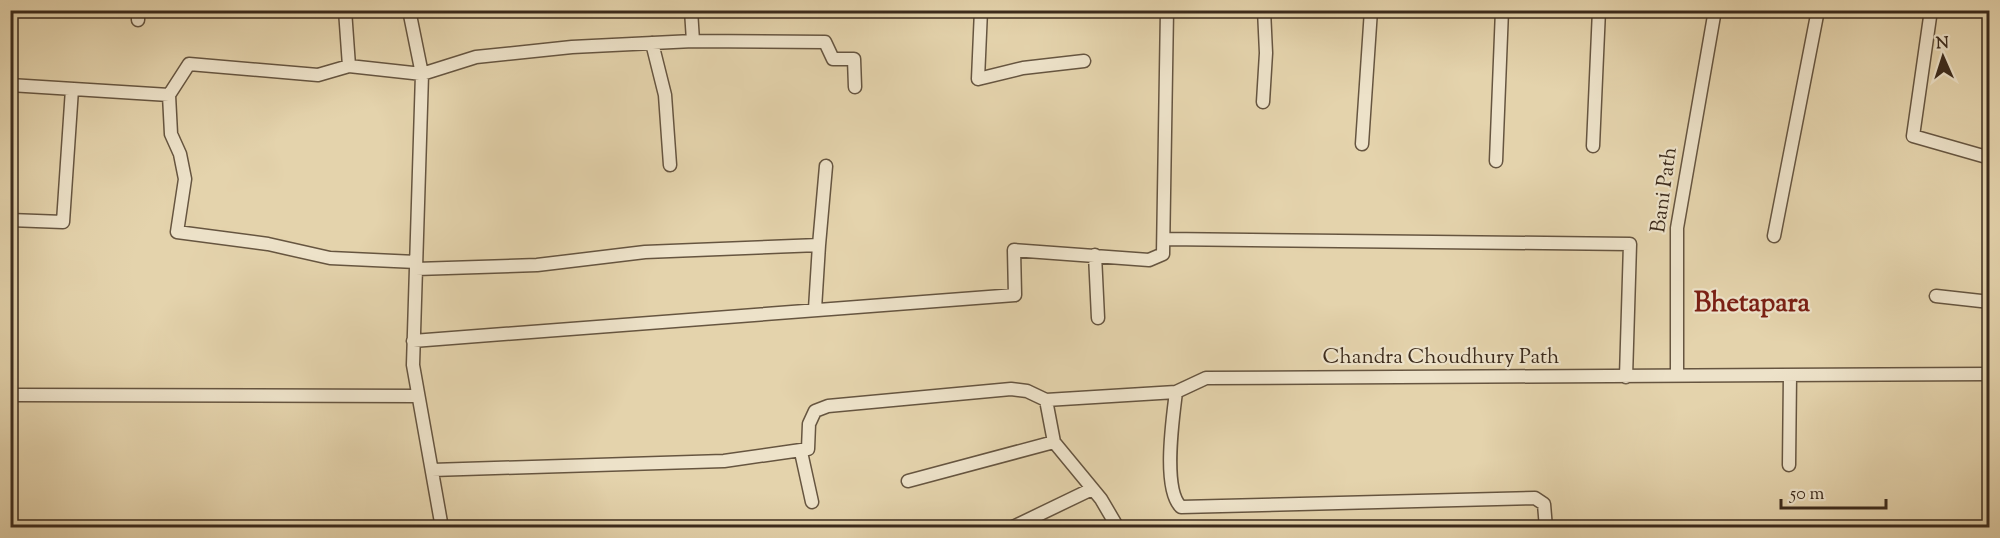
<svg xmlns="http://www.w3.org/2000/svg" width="2000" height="538" font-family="'Sorts Mill Goudy',serif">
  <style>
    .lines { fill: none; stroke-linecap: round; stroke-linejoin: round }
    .street-casing { stroke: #665540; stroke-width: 15 }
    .street { stroke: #ede2c9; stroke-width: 12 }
    .labels { text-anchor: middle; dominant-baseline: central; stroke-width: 4.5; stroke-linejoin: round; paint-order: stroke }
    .street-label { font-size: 21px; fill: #3c2b1c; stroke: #ede2c9 }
    .district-label { font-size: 27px; font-weight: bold; fill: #7a1f14; stroke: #ede2c9 }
  </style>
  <rect width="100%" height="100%" fill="#e4d3ac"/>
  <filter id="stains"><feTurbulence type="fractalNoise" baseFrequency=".00333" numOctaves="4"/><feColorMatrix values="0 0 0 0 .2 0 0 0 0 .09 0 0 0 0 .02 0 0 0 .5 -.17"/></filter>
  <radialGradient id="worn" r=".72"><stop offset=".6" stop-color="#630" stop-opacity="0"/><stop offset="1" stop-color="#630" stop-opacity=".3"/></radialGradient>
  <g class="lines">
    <g class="street-casing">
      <path id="street" d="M 345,10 L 349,66 L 422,74 L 413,365 L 442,528
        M 409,10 L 422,74 L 476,57 L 572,47 L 693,41 L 691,10
        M 981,10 L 978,79 L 1023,68 L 1084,61
        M 1931,10 L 1913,136 L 1990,158
        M 138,20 L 138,10
        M 693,41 L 825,42 L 833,59 L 854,59 L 855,87
        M 652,43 L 665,95 L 670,165
        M 10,85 L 169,95 L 189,64 L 318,75 L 349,66
        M 169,95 L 171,134 L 180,154 L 185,179 L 177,232 L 268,244 L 330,258 L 416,262
        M 1263,102 L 1266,53 L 1264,10
        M 1362,144 L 1371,10
        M 1593,146 L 1599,10
        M 1496,161 L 1502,10
        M 10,220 L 63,222 L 72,89
        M 1774,236 L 1818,10
        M 1165,239 L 1630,244 L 1626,377
        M 1095,255 L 1098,318
        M 416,269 L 537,265 L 645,252 L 819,245 L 826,166
        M 1936,296 L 1990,302
        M 815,309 L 819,245
        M 413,341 L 1015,295 L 1014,250 L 1149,260 L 1163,254 L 1167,10
        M 1677,376 L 1677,228 L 1715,10
        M 1176,392 C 1173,417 1162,489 1181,507 L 1535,498 L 1544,504 L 1546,528
        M 10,395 L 418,396
        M 801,452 L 812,502
        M 1789,465 L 1790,375
        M 432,470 L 724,461 L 808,449 L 809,424 L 815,411 L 828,406 L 1011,389 L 1027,391 L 1046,400
        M 908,481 L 1054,442
        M 1011,528 L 1092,489
        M 1118,528 L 1101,499 L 1054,442 L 1046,400 L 1176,392 L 1206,378 L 1990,374"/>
    </g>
    <use href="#street" class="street"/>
  </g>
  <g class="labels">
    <g class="street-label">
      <text transform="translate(1665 190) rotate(-82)">Bani Path</text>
      <text x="1441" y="358">Chandra Choudhury Path</text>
    </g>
    <g class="district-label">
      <text x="1752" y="304">Bhetapara</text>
    </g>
  </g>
  <rect width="2000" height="538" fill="none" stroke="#e4d3ac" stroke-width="36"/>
  <rect x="12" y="12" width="1976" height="514" fill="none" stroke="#3c2b1c" stroke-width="3"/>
  <rect x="18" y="18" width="1964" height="502" fill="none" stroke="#3c2b1c" stroke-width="1.5"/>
  <g transform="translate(1943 57) rotate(357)" stroke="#ede2c9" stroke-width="4.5" paint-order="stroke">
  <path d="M0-4.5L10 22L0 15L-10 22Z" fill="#3c2b1c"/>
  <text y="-9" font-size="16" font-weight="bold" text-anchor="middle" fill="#3c2b1c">N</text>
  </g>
  <path d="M1781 499v9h105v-9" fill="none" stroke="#3c2b1c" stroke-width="3"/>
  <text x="1790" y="499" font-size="18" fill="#3c2b1c" stroke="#ede2c9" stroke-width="4.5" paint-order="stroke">50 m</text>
  <rect width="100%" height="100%" filter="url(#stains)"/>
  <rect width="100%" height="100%" fill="url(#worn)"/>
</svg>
